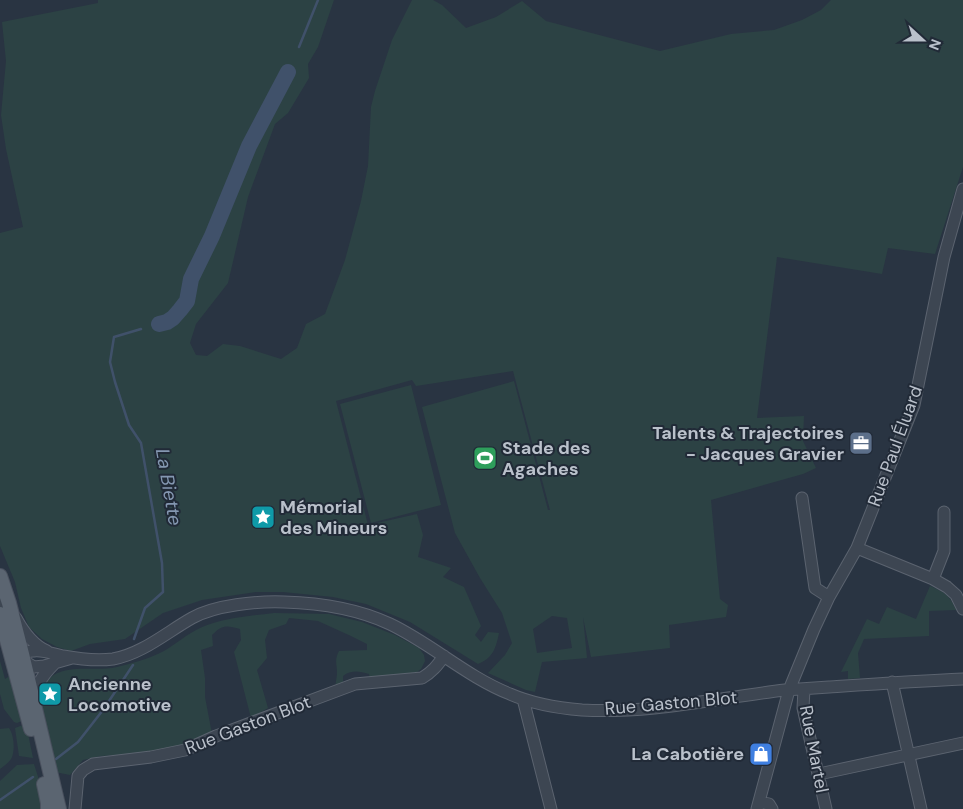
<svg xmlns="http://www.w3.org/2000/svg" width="963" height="809" font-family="'DM Sans',sans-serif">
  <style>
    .green { fill: #2c4244; fill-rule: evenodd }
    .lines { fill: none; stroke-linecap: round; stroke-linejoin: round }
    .stream { stroke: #40516a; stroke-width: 2.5 }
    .river { stroke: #40516a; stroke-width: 16 }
    .minor-casing { stroke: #5b636f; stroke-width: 13 }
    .major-casing { stroke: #4a515e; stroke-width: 16 }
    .minor { stroke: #3d4652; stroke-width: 11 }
    .major { stroke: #5b6571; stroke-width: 14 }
    .labels { text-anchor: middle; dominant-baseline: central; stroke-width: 4; stroke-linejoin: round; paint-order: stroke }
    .poi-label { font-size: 18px; font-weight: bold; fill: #bac1cb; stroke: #212a37; text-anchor: start }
    .street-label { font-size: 18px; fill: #bac1cb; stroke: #212a37 }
    .water-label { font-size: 19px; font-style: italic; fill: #8497b1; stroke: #212a37 }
  </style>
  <rect width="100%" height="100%" fill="#293442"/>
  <path class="green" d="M 98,0 L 334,0 L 318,47 L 308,64 L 309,78 L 288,113 L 275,124 L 248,197 L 228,283 L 196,324 L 190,343 L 196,355 L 207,356 L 223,344 L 240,346 L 281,359 L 297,348 L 306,324 L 325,314 L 345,260 L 361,201 L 368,166 L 371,107 L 375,91 L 392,40 L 412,0 L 433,0 L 442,5 L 466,28 L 496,17 L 522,1 L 546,21 L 660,51 L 731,34 L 774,30 L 802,20 L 821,10 L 831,0 L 963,0 L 963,167 L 935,254 L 888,248 L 882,274 L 777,257 L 757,418 L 804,416 L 803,441 L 816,468 L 803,474 L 711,500 L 720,599 L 728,605 L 726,617 L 669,625 L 670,648 L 591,657 L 583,617 L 587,658 L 542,662 L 535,692 L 526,690 L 488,673 L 505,655 L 512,643 L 502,613 L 480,578 L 455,533 L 422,407 L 514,381 L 548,510 L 550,510 L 513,371 L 416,386 L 412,380 L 336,401 L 368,525 L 417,514 L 423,535 L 418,557 L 451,568 L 443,577 L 464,587 L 481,626 L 475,635 L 481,642 L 488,632 L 499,633 C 496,648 493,658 478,664 L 410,622 L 366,604 L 333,597 L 283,592 L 256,592 L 202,600 L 163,613 L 125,639 L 90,644 L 71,651 L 57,647 L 42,639 L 29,627 L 21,608 L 15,582 L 0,546 L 0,233 L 23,227 L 6,149 L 1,115 L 6,61 L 2,22 L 98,3 ZM 552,616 L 567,618 L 572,648 L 537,653 L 533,629 Z
    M 411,385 L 441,505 L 371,523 L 340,404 Z
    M 930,586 C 944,592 950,595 956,610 L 929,611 L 929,636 L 864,639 L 858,653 L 860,678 L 848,679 L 848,671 L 841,672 L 867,619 L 879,624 L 887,607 L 916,619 Z
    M 274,613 L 329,614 L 362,622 L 395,635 L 419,648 L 424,655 L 425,661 L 421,669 L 417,672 L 410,674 L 370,680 L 369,674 C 359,671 351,670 343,676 L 343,685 L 336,687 C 335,682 337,678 337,673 C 337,663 334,661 339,651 L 367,650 L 367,644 L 351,636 L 318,621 L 289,618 L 286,624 L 269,630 L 265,640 L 267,658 L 257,670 L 268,708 L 251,718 L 234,652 L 241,640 L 240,629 C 226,625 222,625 212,635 L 213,646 L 201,650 L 205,678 L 205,697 L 212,734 L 185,747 L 151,753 L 101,756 L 83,760 L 70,775 L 55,772 C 54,762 53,751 51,742 C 47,726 35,707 42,690 C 54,659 92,673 117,667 C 133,663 149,659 164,651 C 176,644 187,634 200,628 C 223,618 249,616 274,613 Z
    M 0,661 L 5,679 L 13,674 L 24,720 L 17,723 L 14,722 L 4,709 L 0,694 Z
    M 26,724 L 33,758 L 19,756 L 15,728 Z
    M 9,728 C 14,735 15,749 12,757 C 10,762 4,766 0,769 L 0,729 Z
    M 34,764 L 40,783 L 43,809 L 0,809 L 0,781 L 17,765 Z"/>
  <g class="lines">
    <path class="stream" d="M 299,47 L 318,0
      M 134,639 L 145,608 L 163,592 L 162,563 L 141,443 L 129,425 L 115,382 L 110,362 L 114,337 L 141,329
      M 56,759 L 78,742 L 103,710 L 133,665
      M 0,800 L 33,777"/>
    <path class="river" d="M 159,324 L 167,322 L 173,318 L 180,310 L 187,301 L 191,279 L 212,236 L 249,146 L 288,72"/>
    <g class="minor-casing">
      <path id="minor" d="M 802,498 L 815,588 L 829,597
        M 857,548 L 933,579 L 947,587 L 956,595 L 963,609
        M 933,579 L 944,551 L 944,512
        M 0,603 L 7,621
        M 16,618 C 23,631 33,645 47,651
        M 19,658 L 34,667 L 44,666 L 72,658
        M 18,660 C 21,654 27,651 34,651 C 43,650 54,654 63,656 C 79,659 97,661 113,659 C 142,654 167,632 192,618 C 215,605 257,601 284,602 C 319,603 358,609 390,624 C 432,644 467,677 510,694 C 533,704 558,708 582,710 C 650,714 717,698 785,690 C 799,689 814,688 829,687 C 874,684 918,681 963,679
        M 892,682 L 921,809
        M 804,689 L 803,708 L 826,809
        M 523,699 L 551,809
        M 34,701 C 34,686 44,674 54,664
        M 819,774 L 963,743
        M 759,802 L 769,804 L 772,809
        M 75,809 L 78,776 L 83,770 L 93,764 L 151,757 L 185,750 L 216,736 L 355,684 L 422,678 C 432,672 437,666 444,656
        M 757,809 L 789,690 L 814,629 L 829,597 L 857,548 L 914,405 L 944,257 L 963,189"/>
    </g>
    <g class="major-casing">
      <path id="major" d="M 0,576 L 9,603 L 22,654 L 59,809
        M 0,614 L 31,729
        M 44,784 L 48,803 L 48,809"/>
    </g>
    <use href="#minor" class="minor"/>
    <use href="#major" class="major"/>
  </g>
  <defs>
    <g id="office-square" transform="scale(1.25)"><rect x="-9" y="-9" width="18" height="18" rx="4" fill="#5c6f8a" stroke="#212a37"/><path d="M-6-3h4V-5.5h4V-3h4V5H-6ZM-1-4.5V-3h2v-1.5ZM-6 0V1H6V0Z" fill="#fff"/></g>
    <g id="stadium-square" transform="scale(1.25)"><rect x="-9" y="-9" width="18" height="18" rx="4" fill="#2e9e5b" stroke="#212a37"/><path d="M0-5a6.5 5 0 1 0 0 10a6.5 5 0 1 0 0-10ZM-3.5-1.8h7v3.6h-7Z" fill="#fff"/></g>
    <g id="sight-square" transform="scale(1.25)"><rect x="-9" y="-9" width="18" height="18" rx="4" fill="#0f9aa8" stroke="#212a37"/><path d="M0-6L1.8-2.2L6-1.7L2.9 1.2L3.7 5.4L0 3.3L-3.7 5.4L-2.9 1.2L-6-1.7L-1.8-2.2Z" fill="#fff"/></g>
    <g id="shop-square" transform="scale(1.25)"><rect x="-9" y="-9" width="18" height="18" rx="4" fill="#3f7fe0" stroke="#212a37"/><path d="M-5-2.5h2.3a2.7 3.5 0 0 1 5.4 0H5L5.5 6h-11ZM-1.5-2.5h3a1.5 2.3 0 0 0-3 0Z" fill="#fff"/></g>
  </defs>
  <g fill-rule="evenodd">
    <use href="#office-square" x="861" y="443"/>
    <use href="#stadium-square" x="485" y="458"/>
    <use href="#sight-square" x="263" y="517"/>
    <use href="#sight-square" x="50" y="694"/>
    <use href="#shop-square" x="761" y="754"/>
  </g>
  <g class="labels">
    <g class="poi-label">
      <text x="844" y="433" text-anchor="end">Talents &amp; Trajectoires<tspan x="844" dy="21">- Jacques Gravier</tspan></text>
      <text x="502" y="448">Stade des<tspan x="502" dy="21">Agaches</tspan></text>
      <text x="280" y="507">Mémorial<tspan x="280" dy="21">des Mineurs</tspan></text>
      <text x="68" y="684">Ancienne<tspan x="68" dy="21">Locomotive</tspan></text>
      <text x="744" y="754" text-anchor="end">La Cabotière</text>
    </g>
    <g class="street-label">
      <text transform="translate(895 446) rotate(-70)">Rue Paul Éluard</text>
      <text transform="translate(671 703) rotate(-5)">Rue Gaston Blot</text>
      <text transform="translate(248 725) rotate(-21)">Rue Gaston Blot</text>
      <text transform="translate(814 749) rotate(79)">Rue Martel</text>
    </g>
    <g class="water-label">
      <text transform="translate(169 487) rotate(80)">La Biette</text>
    </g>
  </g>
  <g transform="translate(923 40) rotate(111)" stroke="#212a37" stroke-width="4" paint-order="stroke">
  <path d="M0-4L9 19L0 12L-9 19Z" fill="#bac1cb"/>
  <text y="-8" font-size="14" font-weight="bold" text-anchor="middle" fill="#bac1cb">N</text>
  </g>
</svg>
